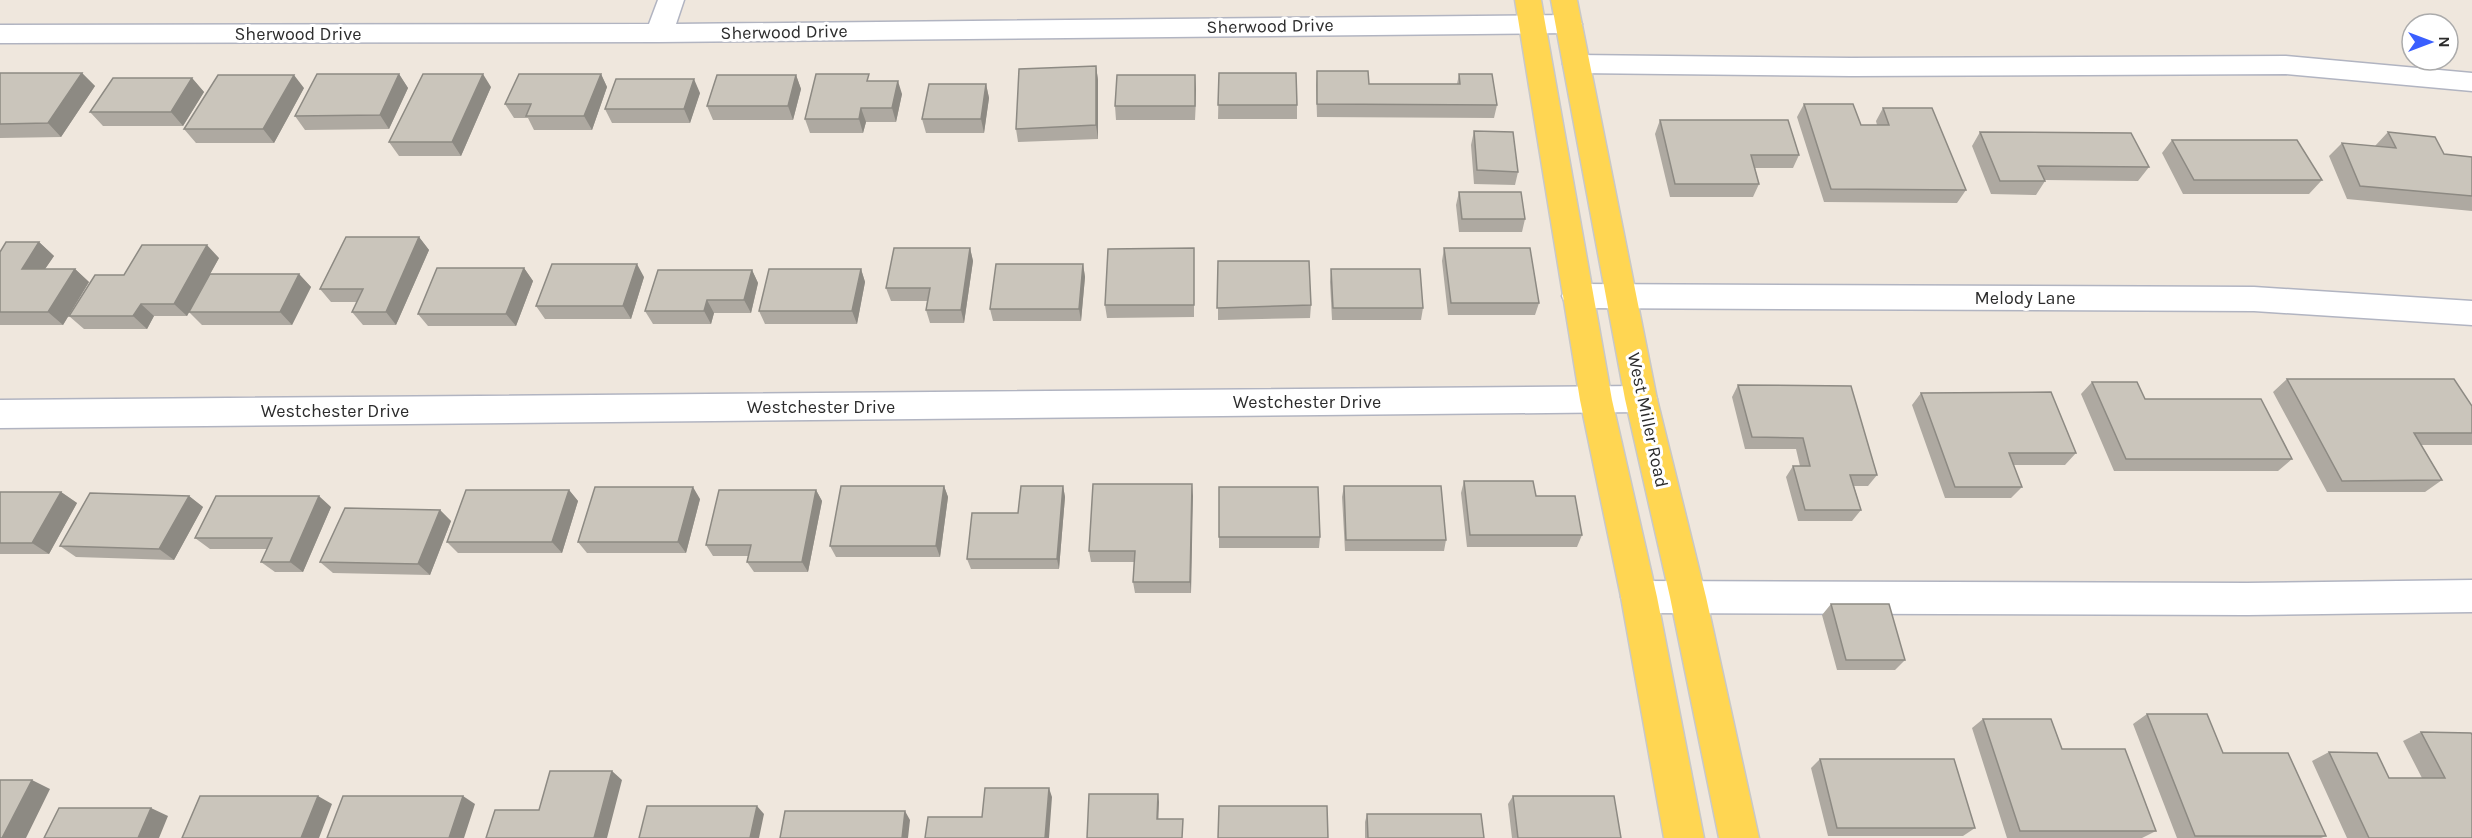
<svg xmlns="http://www.w3.org/2000/svg" width="2472" height="838" font-family="Karla,sans-serif">
  <style>
    .lines { fill: none; stroke-linecap: round; stroke-linejoin: round }
    .minor-casing { stroke: #b1b4c1; stroke-width: 3 }
    .major-casing { stroke: #c8c8c8; stroke-width: 3 }
    .minor { fill: #fff; fill-rule: evenodd }
    .major { fill: #ffd652; fill-rule: evenodd }
    .wall { fill: #aea9a1 }
    .shaded-wall { fill: #8d8a83 }
    .building { fill: #cac5bb; stroke: #8d8a83; stroke-width: 1.5 }
    .labels { text-anchor: middle; dominant-baseline: central; stroke-width: 6; stroke-linejoin: round; paint-order: stroke }
    .street-label { font-size: 18px; fill: #2c2c2c; stroke: #fff }
  </style>
  <rect width="100%" height="100%" fill="#efe7dd"/>
  <g class="lines">
    <g class="minor-casing">
      <path id="minor" d="M 658,0 L 684,0 L 676,24 L 1569,15 L 1578,18 L 1582,24 L 1578,30 L 1569,33 L 659,42 L 0,43 L 0,25 L 649,24 Z
        M 1577,55 L 1851,58 L 2286,56 L 2472,73 L 2472,91 L 2286,74 L 1851,76 L 1577,73 L 1567,71 L 1563,64 L 1567,57 Z
        M 1577,284 L 2254,287 L 2472,301 L 2472,325 L 2254,311 L 1577,308 L 1566,305 L 1562,296 L 1566,287 Z
        M 1641,386 L 1653,390 L 1657,399 L 1653,408 L 1641,412 L 0,428 L 0,400 Z
        M 2472,580 L 2472,612 L 2247,615 L 1639,613 L 1626,608 L 1621,597 L 1626,586 L 1639,581 L 2247,583 Z"/>
    </g>
    <g class="major-casing">
      <path id="major" d="M 1515,0 L 1541,0 L 1612,400 L 1657,597 L 1704,838 L 1664,838 L 1621,597 L 1580,400 Z
        M 1551,0 L 1577,0 L 1657,399 L 1706,597 L 1759,838 L 1719,838 L 1670,597 L 1625,399 Z"/>
    </g>
    <use href="#minor" class="minor"/>
    <use href="#major" class="major"/>
  </g>
  <path class="wall" d="M 1096,66 L 1098,80 L 1098,139 L 1018,142 L 1016,129 Z
    M 1317,71 L 1369,84 L 1457,84 L 1459,74 L 1497,105 L 1494,118 L 1317,117 L 1316,85 Z
    M 0,73 L 82,73 L 95,86 L 61,137 L 0,138 Z
    M 1219,73 L 1297,105 L 1297,119 L 1218,119 Z
    M 399,74 L 408,88 L 389,129 L 305,130 L 295,116 Z
    M 601,74 L 607,87 L 592,130 L 534,130 L 528,118 L 514,118 L 505,104 Z
    M 796,75 L 801,89 L 793,120 L 713,120 L 707,106 Z
    M 1195,75 L 1195,120 L 1116,120 L 1115,106 Z
    M 192,78 L 204,92 L 183,126 L 103,126 L 90,112 Z
    M 871,81 L 902,94 L 896,122 L 866,122 L 863,133 L 810,133 L 805,119 Z
    M 986,84 L 989,98 L 984,133 L 926,133 L 922,119 Z
    M 491,87 L 461,156 L 399,156 L 389,142 Z
    M 304,88 L 274,143 L 196,143 L 184,129 Z
    M 700,93 L 690,123 L 612,123 L 605,109 Z
    M 1804,104 L 1861,125 L 1877,125 L 1876,121 L 1883,108 L 1966,190 L 1957,203 L 1824,202 L 1797,117 Z
    M 1660,120 L 1799,155 L 1793,168 L 1755,168 L 1759,184 L 1753,197 L 1670,197 L 1655,134 Z
    M 1474,131 L 1518,172 L 1515,185 L 1474,184 L 1471,145 Z
    M 1980,132 L 2149,167 L 2138,181 L 2044,180 L 2045,181 L 2036,195 L 1991,194 L 1972,146 Z
    M 2388,132 L 2444,154 L 2472,157 L 2472,211 L 2347,199 L 2329,156 L 2342,143 L 2375,146 Z
    M 2172,140 L 2322,180 L 2309,194 L 2183,194 L 2162,153 Z
    M 1459,192 L 1525,219 L 1522,232 L 1459,232 L 1456,205 Z
    M 419,237 L 429,250 L 396,325 L 363,325 L 352,312 L 357,302 L 331,302 L 320,289 Z
    M 39,242 L 54,256 L 45,269 L 75,269 L 89,282 L 63,325 L 0,325 L 0,252 Z
    M 970,248 L 973,261 L 964,323 L 930,323 L 926,310 L 927,301 L 891,301 L 886,288 Z
    M 1194,248 L 1194,317 L 1107,318 L 1105,305 Z
    M 1444,248 L 1539,303 L 1535,315 L 1448,315 L 1442,261 Z
    M 219,258 L 210,274 L 299,274 L 311,287 L 292,325 L 202,325 L 189,312 L 187,316 L 154,316 L 147,329 L 84,329 L 69,316 L 124,275 Z
    M 1218,261 L 1311,305 L 1310,318 L 1218,320 Z
    M 1083,264 L 1085,277 L 1081,321 L 993,321 L 990,309 Z
    M 524,268 L 533,281 L 516,326 L 428,326 L 418,314 Z
    M 861,269 L 865,282 L 857,324 L 765,324 L 759,311 Z
    M 1331,269 L 1423,308 L 1421,320 L 1332,320 L 1330,282 Z
    M 752,270 L 758,283 L 751,313 L 714,313 L 711,324 L 653,324 L 645,311 Z
    M 644,277 L 631,319 L 545,319 L 536,306 Z
    M 2287,379 L 2472,406 L 2472,445 L 2421,445 L 2442,480 L 2425,492 L 2327,492 L 2273,392 Z
    M 2092,382 L 2145,399 L 2292,459 L 2278,471 L 2114,471 L 2081,394 Z
    M 1738,385 L 1877,475 L 1868,486 L 1854,486 L 1861,510 L 1852,521 L 1798,521 L 1786,477 L 1793,466 L 1800,466 L 1796,449 L 1745,449 L 1732,397 Z
    M 1921,393 L 2076,453 L 2065,465 L 2013,465 L 2022,487 L 2011,498 L 1945,498 L 1912,405 Z
    M 1464,481 L 1536,496 L 1582,535 L 1577,547 L 1467,547 L 1461,493 Z
    M 1192,484 L 1191,593 L 1135,593 L 1133,582 L 1134,562 L 1091,562 L 1089,551 Z
    M 944,486 L 948,497 L 940,557 L 836,557 L 830,546 Z
    M 1063,486 L 1065,497 L 1059,569 L 971,569 L 967,559 L 1018,513 Z
    M 1344,486 L 1446,540 L 1444,551 L 1345,551 L 1342,497 Z
    M 1219,487 L 1320,537 L 1319,548 L 1219,548 Z
    M 569,490 L 578,501 L 562,553 L 458,553 L 447,542 Z
    M 816,490 L 822,501 L 808,572 L 754,572 L 747,562 L 748,556 L 713,556 L 706,545 Z
    M 0,492 L 61,492 L 77,503 L 49,554 L 0,554 Z
    M 189,496 L 203,507 L 174,560 L 76,557 L 60,546 Z
    M 700,499 L 686,553 L 587,553 L 578,542 Z
    M 331,507 L 303,572 L 275,572 L 261,562 L 267,549 L 210,549 L 195,538 Z
    M 440,510 L 451,521 L 430,575 L 333,573 L 320,562 Z
    M 1831,604 L 1905,660 L 1895,670 L 1837,670 L 1822,615 Z
    M 2147,714 L 2223,753 L 2326,836 L 2321,838 L 2177,838 L 2133,724 Z
    M 1983,719 L 2062,749 L 2156,831 L 2142,838 L 2007,838 L 1972,728 Z
    M 2421,732 L 2471,733 L 2472,838 L 2347,838 L 2312,761 L 2329,752 L 2389,778 L 2422,778 L 2403,741 Z
    M 1820,759 L 1975,828 L 1963,836 L 1828,836 L 1811,768 Z
    M 1513,796 L 1621,838 L 1512,838 L 1508,804 Z
    M 1367,814 L 1484,838 L 1365,838 L 1365,822 Z"/>
  <path class="shaded-wall" d="M 1096,66 L 1098,80 L 1098,139 L 1096,125 Z
    M 82,73 L 95,86 L 61,137 L 48,123 Z
    M 399,74 L 408,88 L 389,129 L 380,115 Z
    M 483,74 L 491,87 L 461,156 L 452,142 Z
    M 601,74 L 607,87 L 592,130 L 584,116 Z
    M 294,75 L 304,88 L 274,143 L 263,129 Z
    M 796,75 L 801,89 L 793,120 L 788,106 Z
    M 1195,75 L 1196,89 L 1195,120 Z
    M 192,78 L 204,92 L 183,126 L 171,112 Z
    M 694,79 L 700,93 L 690,123 L 684,109 Z
    M 898,81 L 902,94 L 896,122 L 892,108 Z
    M 986,84 L 989,98 L 984,133 L 981,119 Z
    M 861,108 L 866,122 L 863,133 L 859,119 Z
    M 419,237 L 429,250 L 396,325 L 386,312 Z
    M 39,242 L 54,256 L 36,282 L 22,269 Z
    M 207,245 L 219,258 L 187,316 L 174,304 Z
    M 970,248 L 973,261 L 964,323 L 961,310 Z
    M 637,264 L 644,277 L 631,319 L 623,306 Z
    M 1083,264 L 1085,277 L 1081,321 L 1079,309 Z
    M 524,268 L 533,281 L 516,326 L 506,314 Z
    M 75,269 L 89,282 L 63,325 L 48,312 Z
    M 861,269 L 865,282 L 857,324 L 852,311 Z
    M 752,270 L 758,283 L 751,313 L 744,300 Z
    M 299,274 L 311,287 L 292,325 L 280,312 Z
    M 707,300 L 714,313 L 711,324 L 704,311 Z
    M 141,304 L 154,316 L 147,329 L 133,316 Z
    M 1192,484 L 1193,496 L 1191,593 L 1190,582 Z
    M 944,486 L 948,497 L 940,557 L 936,546 Z
    M 1063,486 L 1065,497 L 1059,569 L 1057,559 Z
    M 693,487 L 700,499 L 686,553 L 678,542 Z
    M 569,490 L 578,501 L 562,553 L 552,542 Z
    M 816,490 L 822,501 L 808,572 L 802,562 Z
    M 61,492 L 77,503 L 49,554 L 32,543 Z
    M 189,496 L 203,507 L 174,560 L 159,549 Z
    M 319,496 L 331,507 L 303,572 L 290,562 Z
    M 440,510 L 451,521 L 430,575 L 418,564 Z
    M 612,771 L 622,780 L 607,838 L 594,838 Z
    M 32,780 L 50,789 L 26,838 L 2,838 Z
    M 1049,788 L 1052,797 L 1049,838 L 1045,838 Z
    M 1158,794 L 1159,802 L 1158,828 L 1157,819 Z
    M 318,796 L 332,804 L 319,838 L 301,838 Z
    M 463,796 L 475,804 L 464,838 L 449,838 Z
    M 757,806 L 764,814 L 759,838 L 750,838 Z
    M 151,808 L 168,816 L 159,838 L 138,838 Z
    M 905,811 L 910,820 L 908,838 L 902,838 Z"/>
  <path class="building" d="M 1096,66 L 1096,125 L 1016,129 L 1019,69 Z
    M 1317,71 L 1368,71 L 1369,84 L 1460,84 L 1459,74 L 1492,74 L 1497,105 L 1317,104 Z
    M 0,73 L 82,73 L 48,123 L 0,124 Z
    M 1219,73 L 1296,73 L 1297,105 L 1218,105 Z
    M 317,74 L 399,74 L 380,115 L 295,116 Z
    M 423,74 L 483,74 L 452,142 L 389,142 Z
    M 519,74 L 601,74 L 584,116 L 526,116 L 531,104 L 505,104 Z
    M 816,74 L 869,74 L 867,81 L 898,81 L 892,108 L 861,108 L 859,119 L 805,119 Z
    M 218,75 L 294,75 L 263,129 L 184,129 Z
    M 717,75 L 796,75 L 788,106 L 707,106 Z
    M 1117,75 L 1195,75 L 1195,106 L 1115,106 Z
    M 113,78 L 192,78 L 171,112 L 90,112 Z
    M 616,79 L 694,79 L 684,109 L 605,109 Z
    M 929,84 L 986,84 L 981,119 L 922,119 Z
    M 1804,104 L 1853,104 L 1861,125 L 1889,125 L 1883,108 L 1932,108 L 1966,190 L 1831,189 Z
    M 1660,120 L 1788,120 L 1799,155 L 1751,155 L 1759,184 L 1675,184 Z
    M 1474,131 L 1513,132 L 1518,172 L 1477,170 Z
    M 1980,132 L 2131,133 L 2149,167 L 2038,166 L 2045,181 L 2000,181 Z
    M 2388,132 L 2435,137 L 2444,154 L 2472,157 L 2472,196 L 2360,186 L 2342,143 L 2396,148 Z
    M 2172,140 L 2297,140 L 2322,180 L 2194,180 Z
    M 1459,192 L 1521,192 L 1525,219 L 1462,219 Z
    M 346,237 L 419,237 L 386,312 L 352,312 L 363,289 L 320,289 Z
    M 6,242 L 39,242 L 22,269 L 75,269 L 48,312 L 0,312 L 0,252 Z
    M 142,245 L 207,245 L 174,304 L 141,304 L 133,316 L 69,316 L 95,275 L 124,275 Z
    M 894,248 L 970,248 L 961,310 L 926,310 L 930,288 L 886,288 Z
    M 1194,248 L 1194,305 L 1105,305 L 1108,249 Z
    M 1444,248 L 1530,248 L 1539,303 L 1451,303 Z
    M 1218,261 L 1309,261 L 1311,305 L 1217,308 Z
    M 552,264 L 637,264 L 623,306 L 536,306 Z
    M 996,264 L 1083,264 L 1079,309 L 990,309 Z
    M 437,268 L 524,268 L 506,314 L 418,314 Z
    M 769,269 L 861,269 L 852,311 L 759,311 Z
    M 1331,269 L 1420,269 L 1423,308 L 1333,308 Z
    M 658,270 L 752,270 L 744,300 L 707,300 L 704,311 L 645,311 Z
    M 210,274 L 299,274 L 280,312 L 189,312 Z
    M 2287,379 L 2454,379 L 2472,406 L 2472,433 L 2414,433 L 2442,480 L 2342,481 Z
    M 2092,382 L 2137,382 L 2145,399 L 2261,399 L 2292,459 L 2126,459 Z
    M 1738,385 L 1851,386 L 1877,475 L 1850,475 L 1861,510 L 1805,510 L 1793,466 L 1810,466 L 1803,438 L 1752,437 Z
    M 2051,392 L 2076,453 L 2009,453 L 2022,487 L 1955,487 L 1921,393 Z
    M 1464,481 L 1533,481 L 1536,496 L 1575,496 L 1582,535 L 1470,535 Z
    M 1093,484 L 1192,484 L 1190,582 L 1133,582 L 1135,551 L 1089,551 Z
    M 841,486 L 944,486 L 936,546 L 830,546 Z
    M 1021,486 L 1063,486 L 1057,559 L 967,559 L 972,513 L 1018,513 Z
    M 1344,486 L 1441,486 L 1446,540 L 1346,540 Z
    M 595,487 L 693,487 L 678,542 L 578,542 Z
    M 1219,487 L 1318,487 L 1320,537 L 1219,537 Z
    M 466,490 L 569,490 L 552,542 L 447,542 Z
    M 719,490 L 816,490 L 802,562 L 747,562 L 751,545 L 706,545 Z
    M 0,492 L 61,492 L 32,543 L 0,543 Z
    M 90,493 L 189,496 L 159,549 L 60,546 Z
    M 216,496 L 319,496 L 290,562 L 261,562 L 272,538 L 195,538 Z
    M 345,508 L 440,510 L 418,564 L 320,562 Z
    M 1831,604 L 1889,604 L 1905,660 L 1846,660 Z
    M 2147,714 L 2207,714 L 2223,753 L 2288,753 L 2326,836 L 2195,836 Z
    M 1983,719 L 2051,719 L 2062,749 L 2125,749 L 2156,831 L 2020,831 Z
    M 2421,732 L 2471,733 L 2472,735 L 2472,838 L 2369,838 L 2329,752 L 2377,753 L 2389,778 L 2445,778 Z
    M 1820,759 L 1954,759 L 1975,828 L 1837,828 Z
    M 550,771 L 612,771 L 594,838 L 486,838 L 495,810 L 539,810 Z
    M 0,780 L 32,780 L 2,838 L 0,838 Z
    M 985,788 L 1049,788 L 1045,838 L 925,838 L 928,817 L 982,817 Z
    M 1089,794 L 1158,794 L 1157,819 L 1183,819 L 1182,838 L 1087,838 Z
    M 200,796 L 318,796 L 301,838 L 182,838 Z
    M 343,796 L 463,796 L 449,838 L 327,838 Z
    M 1513,796 L 1614,796 L 1621,838 L 1518,838 Z
    M 647,806 L 757,806 L 750,838 L 639,838 Z
    M 1219,806 L 1327,806 L 1328,838 L 1218,838 Z
    M 59,808 L 151,808 L 138,838 L 44,838 Z
    M 785,811 L 905,811 L 902,838 L 780,838 Z
    M 1367,814 L 1481,814 L 1484,838 L 1368,838 Z"/>
  <g class="labels">
    <g class="street-label">
      <text transform="translate(1270 26) rotate(-1)">Sherwood Drive</text>
      <text transform="translate(784 32) rotate(-1)">Sherwood Drive</text>
      <text x="298" y="34">Sherwood Drive</text>
      <text x="2025" y="298">Melody Lane</text>
      <text x="1307" y="402">Westchester Drive</text>
      <text x="821" y="407">Westchester Drive</text>
      <text x="335" y="411">Westchester Drive</text>
      <text transform="translate(1648 420) rotate(78)">West Miller Road</text>
    </g>
  </g>
  <g transform="translate(2430 42) rotate(90)"><circle r="28" fill="#ffffff" stroke="#ababab" stroke-width="1.5"/>
  <path d="M0-4.5L10 22L0 15L-10 22Z" fill="#3a5fff"/>
  <text y="-9" font-size="16" font-weight="bold" text-anchor="middle" fill="#2c2c2c">N</text>
  </g>
</svg>
